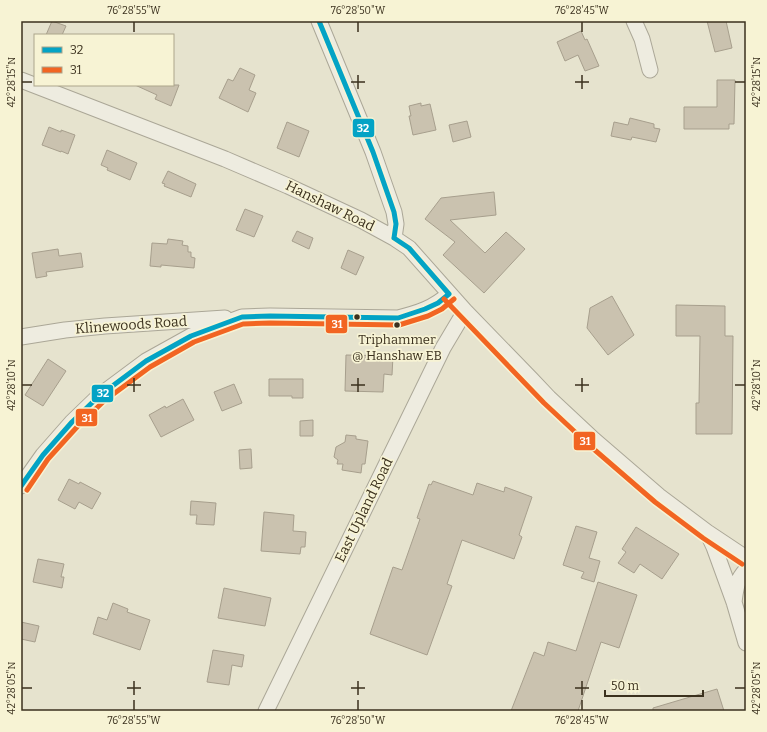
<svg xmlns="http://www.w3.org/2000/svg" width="767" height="732" font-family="Bitter,serif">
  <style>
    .building { fill: #cac2af; stroke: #a79f8d }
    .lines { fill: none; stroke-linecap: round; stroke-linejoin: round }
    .minor-casing { stroke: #aba797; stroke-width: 17 }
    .minor { stroke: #eeece0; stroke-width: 15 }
    .bus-1-casing { stroke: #f7f3d4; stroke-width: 8 }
    .bus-2-casing { stroke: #f7f3d4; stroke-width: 8 }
    .bus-1 { stroke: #03a3c5; stroke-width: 5 }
    .bus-2 { stroke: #f26522; stroke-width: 5 }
    .ticks { fill: none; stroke: #3b311e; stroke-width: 1.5 }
    .bus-dot { fill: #3b311e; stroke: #f7f3d4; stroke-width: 1.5 }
    .labels { text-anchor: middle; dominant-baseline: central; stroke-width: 3.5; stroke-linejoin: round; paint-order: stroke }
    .bus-label { font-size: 13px; fill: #3b311e; stroke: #f7f3d4 }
    .street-label { font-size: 14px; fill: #3b311e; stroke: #f7f3d4 }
    .line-badge { stroke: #f7f3d4; stroke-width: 1.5 }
    .badge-label { font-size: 11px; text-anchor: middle; font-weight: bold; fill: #fff }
    .neatline { fill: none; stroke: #3b311e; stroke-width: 1.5 }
    .ticks-label { font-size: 10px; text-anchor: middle; fill: #3b311e }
  </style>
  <rect width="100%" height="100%" fill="#e6e3ce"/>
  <path class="building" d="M 52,21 L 66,26 L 62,35 L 46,35 Z
    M 707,21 L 726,21 L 732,48 L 715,52 Z
    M 581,31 L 585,40 L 587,39 L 599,66 L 585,71 L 578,55 L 565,61 L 557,42 Z
    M 240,68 L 255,75 L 249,90 L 256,93 L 248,112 L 219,98 L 228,79 L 233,81 Z
    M 717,80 L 735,80 L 734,124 L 729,124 L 729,129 L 684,129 L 684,107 L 717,107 Z
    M 135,85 L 179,85 L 171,106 L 155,99 L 157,95 Z
    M 421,103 L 421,106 L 430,104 L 436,130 L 413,135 L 409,116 L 411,116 L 409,106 Z
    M 630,118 L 654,124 L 654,128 L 660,129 L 656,142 L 632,137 L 631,140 L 611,136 L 614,122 L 628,125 Z
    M 467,121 L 471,137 L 453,142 L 449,125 Z
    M 287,122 L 309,131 L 299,157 L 277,148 Z
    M 49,127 L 61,132 L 61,130 L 75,135 L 68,154 L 61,151 L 61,152 L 42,145 Z
    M 107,150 L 137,163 L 130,180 L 107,170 L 108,168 L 101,165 Z
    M 168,171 L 196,184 L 191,197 L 164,186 L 165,184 L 162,183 Z
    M 494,192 L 496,215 L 450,220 L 485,253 L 506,232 L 525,249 L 484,293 L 443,255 L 455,242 L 425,219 L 441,198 Z
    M 245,209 L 263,216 L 254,237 L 236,230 Z
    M 297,231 L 313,238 L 309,249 L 292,241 Z
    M 168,239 L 183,241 L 182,245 L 188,246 L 188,252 L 191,252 L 191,257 L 195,258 L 194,268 L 161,265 L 161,267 L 150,266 L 152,243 L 167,244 Z
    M 58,249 L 59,256 L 81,253 L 83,267 L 46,272 L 47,276 L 36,278 L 32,253 Z
    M 348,250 L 364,257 L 356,275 L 341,268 Z
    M 612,296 L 634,335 L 608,355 L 587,328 L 590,308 Z
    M 676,305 L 725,306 L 725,336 L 733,336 L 732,434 L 696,434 L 696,403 L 699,403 L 700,336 L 676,336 Z
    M 346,355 L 393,356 L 392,375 L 384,374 L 383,392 L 345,391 Z
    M 48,359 L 66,371 L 43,406 L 25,395 Z
    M 269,379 L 303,379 L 303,398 L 292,398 L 292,396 L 269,396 Z
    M 234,384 L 242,403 L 222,411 L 214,392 Z
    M 183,399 L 194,420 L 161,437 L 149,415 L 165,406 L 166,408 Z
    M 313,420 L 313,436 L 300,436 L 300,421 Z
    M 346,435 L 356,436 L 356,439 L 368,441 L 365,464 L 362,464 L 361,473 L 342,470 L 343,464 L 337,464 L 338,460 L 334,457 L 336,447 L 345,442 Z
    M 251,449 L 252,468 L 240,469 L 239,450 Z
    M 69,479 L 79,484 L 80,482 L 101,493 L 92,509 L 79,502 L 75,509 L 58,500 Z
    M 433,481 L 473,495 L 477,483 L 504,492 L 505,487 L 532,497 L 519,535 L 522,537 L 514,559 L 462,540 L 447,584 L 452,586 L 427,655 L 370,634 L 393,567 L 402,570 L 420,519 L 417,518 L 429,484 L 431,485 Z
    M 191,501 L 216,503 L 214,525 L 196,524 L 197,515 L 190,515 Z
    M 264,512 L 294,515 L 293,531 L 306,532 L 305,547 L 301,547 L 300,554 L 261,551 Z
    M 576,526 L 597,532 L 589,558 L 600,561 L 594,582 L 581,578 L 584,572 L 563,565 Z
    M 636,527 L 679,554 L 662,579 L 640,564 L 634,573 L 618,563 L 626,552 L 622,549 Z
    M 38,559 L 64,564 L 61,577 L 64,577 L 62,588 L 33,582 Z
    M 598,582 L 637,595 L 619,648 L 601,642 L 578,711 L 511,711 L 534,652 L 544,656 L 548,642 L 576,651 Z
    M 224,588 L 271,598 L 265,626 L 218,618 Z
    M 113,603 L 128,609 L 127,612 L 150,620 L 140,650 L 93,634 L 98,617 L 107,620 Z
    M 21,622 L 39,626 L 35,642 L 21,639 Z
    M 213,650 L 244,655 L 242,667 L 232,665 L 229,685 L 207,682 Z
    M 717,689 L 724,711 L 653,711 L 653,708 Z"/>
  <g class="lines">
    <g class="minor-casing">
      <path id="minor" d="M 319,21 L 373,152 L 394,212 L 396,224 L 394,238
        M 634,21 L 642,39 L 650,70
        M 21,80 L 225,159 L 288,186 L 361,220 L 394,238 L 409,248 L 465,311 L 531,379 L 549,398 L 594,440 L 659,496 L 707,532 L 746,558
        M 21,337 L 65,330 L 105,326 L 225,318
        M 21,486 L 43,455 L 72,422 L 99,396 L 146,361 L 191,336 L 242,317 L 270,316 L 398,318 C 418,313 434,308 449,294
        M 707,532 L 714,547 L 734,602 L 746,643
        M 734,602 C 736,588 736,581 746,570
        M 266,711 L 443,348 L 465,311"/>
    </g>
    <use href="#minor" class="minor"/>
    <g class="bus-1-casing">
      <path id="bus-1" d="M 319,21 L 373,152 L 394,212 L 396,224 L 394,238
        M 394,238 L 409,248 L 449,294
        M 21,486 L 43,455 L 72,422 L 99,396 L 146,361 L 191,336 L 242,317 L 270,316 L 398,318 L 425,309 L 438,303 L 449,294"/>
    </g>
    <g class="bus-2-casing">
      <path id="bus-2" d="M 444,299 L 544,403 L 589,445 L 655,502 L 703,538 L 742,564
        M 27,490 L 48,459 L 77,427 L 104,401 L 150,367 L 194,342 L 243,324 L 270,323 L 399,325 L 428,316 L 442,309 L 454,299"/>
    </g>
    <use href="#bus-1" class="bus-1"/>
    <use href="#bus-2" class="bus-2"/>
  </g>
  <path class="ticks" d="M 134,22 L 134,32M 358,22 L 358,32M 582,22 L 582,32M 358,75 L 358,89M 582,75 L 582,89M 22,82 L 32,82M 351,82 L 365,82M 575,82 L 589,82M 735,82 L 745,82M 134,378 L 134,392M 358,378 L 358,392M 582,378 L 582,392M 22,385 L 32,385M 127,385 L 141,385M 351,385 L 365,385M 575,385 L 589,385M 735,385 L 745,385M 134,681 L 134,695M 358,681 L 358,695M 582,681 L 582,695M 22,688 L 32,688M 127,688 L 141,688M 351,688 L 365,688M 575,688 L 589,688M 735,688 L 745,688M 134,700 L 134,710M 358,700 L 358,710M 582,700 L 582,710"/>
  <g class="bus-dot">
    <circle cx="357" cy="317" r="3.5"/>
    <circle cx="397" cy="325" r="3.5"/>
  </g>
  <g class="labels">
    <g class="bus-label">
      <text x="397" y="339">Triphammer<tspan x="397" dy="16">@ Hanshaw EB</tspan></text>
    </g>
    <g class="street-label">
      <text transform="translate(330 206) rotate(26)">Hanshaw Road</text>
      <text transform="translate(131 325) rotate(-4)">Klinewoods Road</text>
      <text transform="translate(364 510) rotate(-64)">East Upland Road</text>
    </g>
  </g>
  <g class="line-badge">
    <rect x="352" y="118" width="23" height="20" rx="4" fill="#03a3c5"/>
    <rect x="325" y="314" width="23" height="20" rx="4" fill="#f26522"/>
    <rect x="91" y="384" width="23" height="19" rx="4" fill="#03a3c5"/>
    <rect x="75" y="408" width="23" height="19" rx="4" fill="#f26522"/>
    <rect x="573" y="431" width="23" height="20" rx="4" fill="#f26522"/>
  </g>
  <g class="badge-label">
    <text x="363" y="132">32</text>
    <text x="337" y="328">31</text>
    <text x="103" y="397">32</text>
    <text x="87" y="422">31</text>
    <text x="585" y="445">31</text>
  </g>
  <rect width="767" height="732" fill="none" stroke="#f7f3d4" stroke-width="44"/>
  <rect x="34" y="34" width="140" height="52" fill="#f7f3d4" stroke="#aca58b"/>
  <rect x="42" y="47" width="20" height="6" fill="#03a3c5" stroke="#aca58b"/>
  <text x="70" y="54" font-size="12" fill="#3b311e">32</text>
  <rect x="42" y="67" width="20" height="6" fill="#f26522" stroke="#aca58b"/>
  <text x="70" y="74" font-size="12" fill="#3b311e">31</text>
  <path d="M605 690v6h98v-6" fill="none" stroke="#3b311e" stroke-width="2"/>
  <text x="611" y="690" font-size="12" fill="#3b311e" stroke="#f7f3d4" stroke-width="3" paint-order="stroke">50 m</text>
  <rect x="22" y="22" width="723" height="688" class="neatline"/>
  <g class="ticks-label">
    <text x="134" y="14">76°28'55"W</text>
    <text x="358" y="14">76°28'50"W</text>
    <text x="582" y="14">76°28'45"W</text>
    <text transform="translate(11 82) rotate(-90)" y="4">42°28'15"N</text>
    <text transform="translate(756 82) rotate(-90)" y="4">42°28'15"N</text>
    <text transform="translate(11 385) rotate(-90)" y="4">42°28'10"N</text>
    <text transform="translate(756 385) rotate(-90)" y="4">42°28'10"N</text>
    <text transform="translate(11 688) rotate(-90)" y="4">42°28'05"N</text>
    <text transform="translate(756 688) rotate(-90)" y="4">42°28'05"N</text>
    <text x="134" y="724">76°28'55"W</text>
    <text x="358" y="724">76°28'50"W</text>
    <text x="582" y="724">76°28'45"W</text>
  </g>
</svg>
